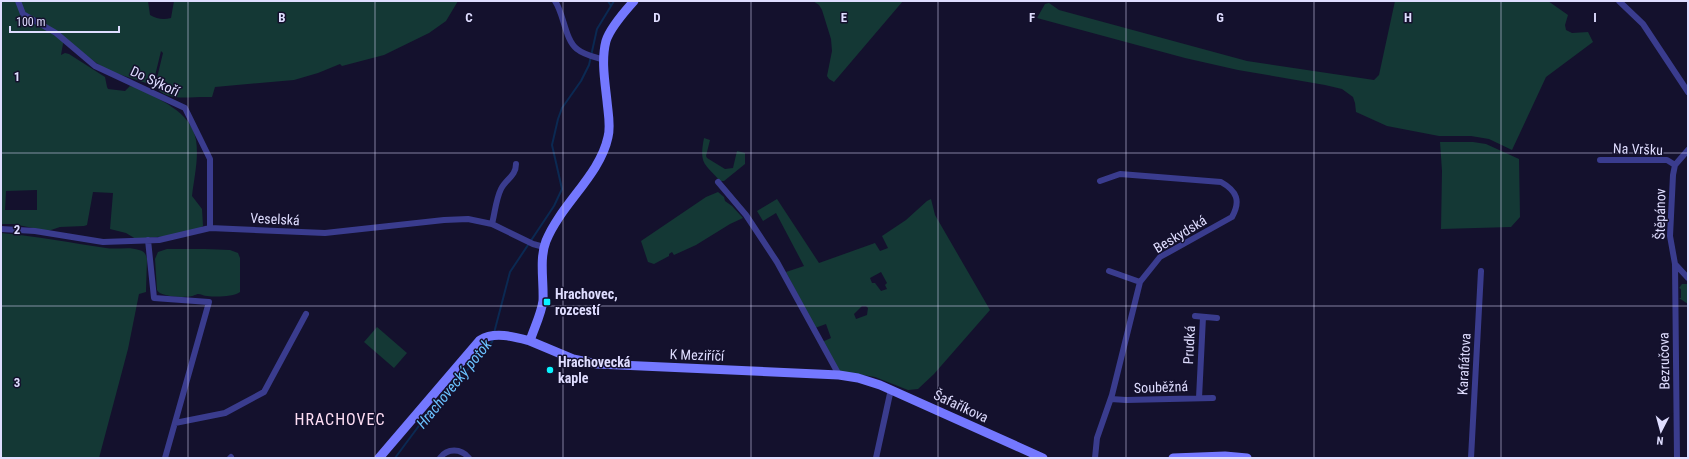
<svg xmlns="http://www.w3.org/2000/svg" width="1689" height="459" font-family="'Roboto Condensed',sans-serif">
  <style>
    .green { fill: #143835; fill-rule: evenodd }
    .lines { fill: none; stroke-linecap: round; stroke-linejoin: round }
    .stream { stroke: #0b2952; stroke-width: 2 }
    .street { stroke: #3a3c8e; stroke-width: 6 }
    .secondary { stroke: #7478ff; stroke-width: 9 }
    .grid { fill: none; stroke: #dfddff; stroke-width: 1; stroke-opacity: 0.55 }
    .poi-dot { fill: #09f3ff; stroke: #14112d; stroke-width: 1.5 }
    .labels { text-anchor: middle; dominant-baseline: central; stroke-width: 3; stroke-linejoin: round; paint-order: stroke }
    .street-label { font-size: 14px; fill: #dfddff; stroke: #14112d }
    .poi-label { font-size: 14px; font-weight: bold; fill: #dfddff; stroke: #14112d; text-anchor: start }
    .water-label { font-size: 15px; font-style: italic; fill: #6bc2ff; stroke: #14112d }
    .quarter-label { font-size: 16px; letter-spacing: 1px; fill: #ffdff5; stroke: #14112d }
    .grid-label { font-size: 13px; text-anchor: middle; font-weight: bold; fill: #dfddff; stroke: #14112d; stroke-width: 3; stroke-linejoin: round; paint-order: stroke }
  </style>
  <rect width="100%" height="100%" fill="#14112d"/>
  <path class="green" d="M 1,1 L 148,1 L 150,15 C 157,19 163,20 171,18 L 174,1 L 458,1 L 446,21 L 429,33 L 384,55 L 342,66 L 340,64 L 318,73 L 294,80 L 215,87 L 212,97 L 209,97 C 192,96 167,103 155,86 L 163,53 L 161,51 L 154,80 L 146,83 L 109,71 L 95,62 L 64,38 L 61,55 L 65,53 L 69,54 L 105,77 L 107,87 L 108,89 L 125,91 L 130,86 L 135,87 C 157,98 192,112 196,140 C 199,158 194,178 192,196 L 202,209 L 203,226 L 198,229 L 167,236 L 136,239 L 126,233 L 110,229 L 113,193 L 93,192 L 87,225 L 84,226 L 60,227 L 48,231 L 13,224 L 1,224 ZM 37,190 L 37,210 L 5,210 L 6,191 Z
    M 813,1 L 903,1 L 834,82 L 829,79 L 827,76 L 832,51 L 831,39 L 822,10 L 819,5 Z
    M 1395,1 L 1548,1 L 1568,15 L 1565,25 L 1566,30 L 1572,33 L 1588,32 L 1593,42 L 1546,77 L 1512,150 L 1489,139 L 1471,136 L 1439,136 L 1387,126 L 1356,112 L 1355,103 L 1353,97 L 1342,89 L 1325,85 L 1238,70 L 1185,58 L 1037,18 L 1045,4 L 1049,3 L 1059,10 L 1247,61 L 1374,80 L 1379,75 Z
    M 704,138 L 710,140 L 706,156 L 707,158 L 725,169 L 733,168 L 737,151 L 745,153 L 745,164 L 724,181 L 720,181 C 704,163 699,164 704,138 Z
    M 1440,142 L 1473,142 L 1486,144 L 1519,159 L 1520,217 L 1511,227 L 1441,229 L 1442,171 Z
    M 718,192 L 724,197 L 725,201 L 732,206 L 743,218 L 730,224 L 696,245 L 674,255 L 672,252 L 669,254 L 669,256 L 654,264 L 648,262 L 641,241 L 706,197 Z
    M 777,199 L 819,263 L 875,243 L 880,251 L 888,248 L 882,236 L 906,220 L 927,201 L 931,199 L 935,215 L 990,310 L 934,374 L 918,389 L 908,390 L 875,377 L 838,371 L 822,342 L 831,338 L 826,324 L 815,328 L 786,272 L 804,266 L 776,213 L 763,221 L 757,211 ZM 881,272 L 887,283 L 885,285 L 887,289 L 881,291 L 875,283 L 872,283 L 870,278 ZM 862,306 L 866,306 L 868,308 L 867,315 L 856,319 L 854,314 Z
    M 1,233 C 36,236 71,243 106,248 C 117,250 129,246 139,250 C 144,251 146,254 147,259 L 146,290 L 146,292 L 139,294 L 128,349 L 99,458 L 1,458 Z
    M 205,249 L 230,250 L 238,253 L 240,258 L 240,292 C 233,297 216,297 207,296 C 204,296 201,294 198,294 C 197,294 193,296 192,296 C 184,298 160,297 157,290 L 155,259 L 158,252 L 167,249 Z
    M 1682,284 L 1688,284 L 1688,304 L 1679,298 L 1681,298 L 1681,289 L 1679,288 Z
    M 377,327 L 407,353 L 394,368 L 364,342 Z"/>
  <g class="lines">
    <path class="stream" d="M 608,1 L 611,6
      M 494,333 L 510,272 L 554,206 L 562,189 L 552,145 L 558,119 L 562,108 L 581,81 L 589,65 L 597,29 L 614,1
      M 395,458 L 424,419 L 492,342 L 493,339"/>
    <path class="street" d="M 18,1 L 23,14 L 56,33 L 95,66 L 185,108 L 210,159 L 210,228
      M 555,1 C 564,14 565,40 577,49 C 584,55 595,57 604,60
      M 1619,1 L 1643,24 L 1688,92
      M 1688,150 L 1675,165 L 1673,175 L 1670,236 L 1675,264 L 1688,278
      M 1600,160 L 1667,160 L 1675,165
      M 718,182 L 746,215 L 777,262 L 839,375
      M 492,224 C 495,212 496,199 501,189 C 506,179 516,176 516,164
      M 1,229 L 35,231 L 103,242 L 159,240 L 210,228 L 325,233 L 444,220 L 468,219 L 492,224 L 533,244 L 544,247
      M 148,240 L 154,298 L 209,302 L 165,458
      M 1675,264 L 1677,458
      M 1109,271 L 1140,282
      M 1195,316 L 1217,318
      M 1199,398 L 1203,317
      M 1111,399 L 1126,400 L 1213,398
      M 175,423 L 225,413 L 264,392 L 306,314
      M 230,458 L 231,457
      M 440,458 C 447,448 461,448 469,458
      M 876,458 L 891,389
      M 1095,458 L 1097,438 L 1112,395 L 1140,282 L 1160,257 L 1232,217 C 1241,201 1237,191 1221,182 L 1120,174 L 1100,181
      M 1471,458 L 1481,271"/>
    <path class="secondary" d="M 530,341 L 573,359 L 597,364 L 839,375 L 858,378 L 880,385 L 1043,458
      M 379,458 L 480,340 C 495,331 515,337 530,341 C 534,328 541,315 543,301 C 544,282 539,259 546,241 C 561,204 600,175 608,137 C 611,126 608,113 607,101 C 605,82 601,60 606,41 C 610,28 625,11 634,1
      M 1173,458 L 1225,456 L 1247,458"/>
  </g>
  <path class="grid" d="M 188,1 L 188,458M 375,1 L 375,458M 563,1 L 563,458M 751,1 L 751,458M 938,1 L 938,458M 1126,1 L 1126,458M 1314,1 L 1314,458M 1501,1 L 1501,458M 1,153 L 1688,153M 1,306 L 1688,306"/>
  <g class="poi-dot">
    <rect x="543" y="298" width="8" height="8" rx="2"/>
    <circle cx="550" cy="370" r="4"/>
  </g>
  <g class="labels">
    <g class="street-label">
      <text transform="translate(155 81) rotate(25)">Do Sýkoří</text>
      <text transform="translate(1638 149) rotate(2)">Na Vršku</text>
      <text transform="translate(1660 214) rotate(-89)">Štěpánov</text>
      <text transform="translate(275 219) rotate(3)">Veselská</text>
      <text transform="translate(1180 234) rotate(-31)">Beskydská</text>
      <text transform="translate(1189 345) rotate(-87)">Prudká</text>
      <text transform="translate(697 355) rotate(2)">K Meziříčí</text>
      <text transform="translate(1664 361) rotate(-91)">Bezručova</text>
      <text transform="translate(1464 364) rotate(-87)">Karafiátova</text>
      <text transform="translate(1161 387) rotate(-2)">Souběžná</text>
      <text transform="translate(961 406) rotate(25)">Šafaříkova</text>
    </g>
    <g class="poi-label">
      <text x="555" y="294">Hrachovec,<tspan x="555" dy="16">rozcestí</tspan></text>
      <text x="558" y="362">Hrachovecká<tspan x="558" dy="16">kaple</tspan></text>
    </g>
    <g class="water-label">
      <text transform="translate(454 384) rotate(-51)">Hrachovecký potok</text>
    </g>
    <g class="quarter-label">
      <text x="340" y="419">HRACHOVEC</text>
    </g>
  </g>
  <g class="grid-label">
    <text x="282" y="22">B</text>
    <text x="469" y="22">C</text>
    <text x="657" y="22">D</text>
    <text x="844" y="22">E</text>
    <text x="1032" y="22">F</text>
    <text x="1220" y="22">G</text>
    <text x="1408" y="22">H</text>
    <text x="1595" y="22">I</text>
    <text x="17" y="81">1</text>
    <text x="17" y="234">2</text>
    <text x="17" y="387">3</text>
  </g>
  <rect width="1689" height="459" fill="none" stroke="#dfddff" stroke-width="4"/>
  <g transform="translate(1661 431) rotate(186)" stroke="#14112d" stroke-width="3" paint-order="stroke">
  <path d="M0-3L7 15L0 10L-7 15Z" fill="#dfddff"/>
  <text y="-6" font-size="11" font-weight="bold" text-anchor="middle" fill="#dfddff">N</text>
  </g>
  <path d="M10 26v6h109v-6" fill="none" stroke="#dfddff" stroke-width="2"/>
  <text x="16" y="26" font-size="12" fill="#dfddff" stroke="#14112d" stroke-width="3" paint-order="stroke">100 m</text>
</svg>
